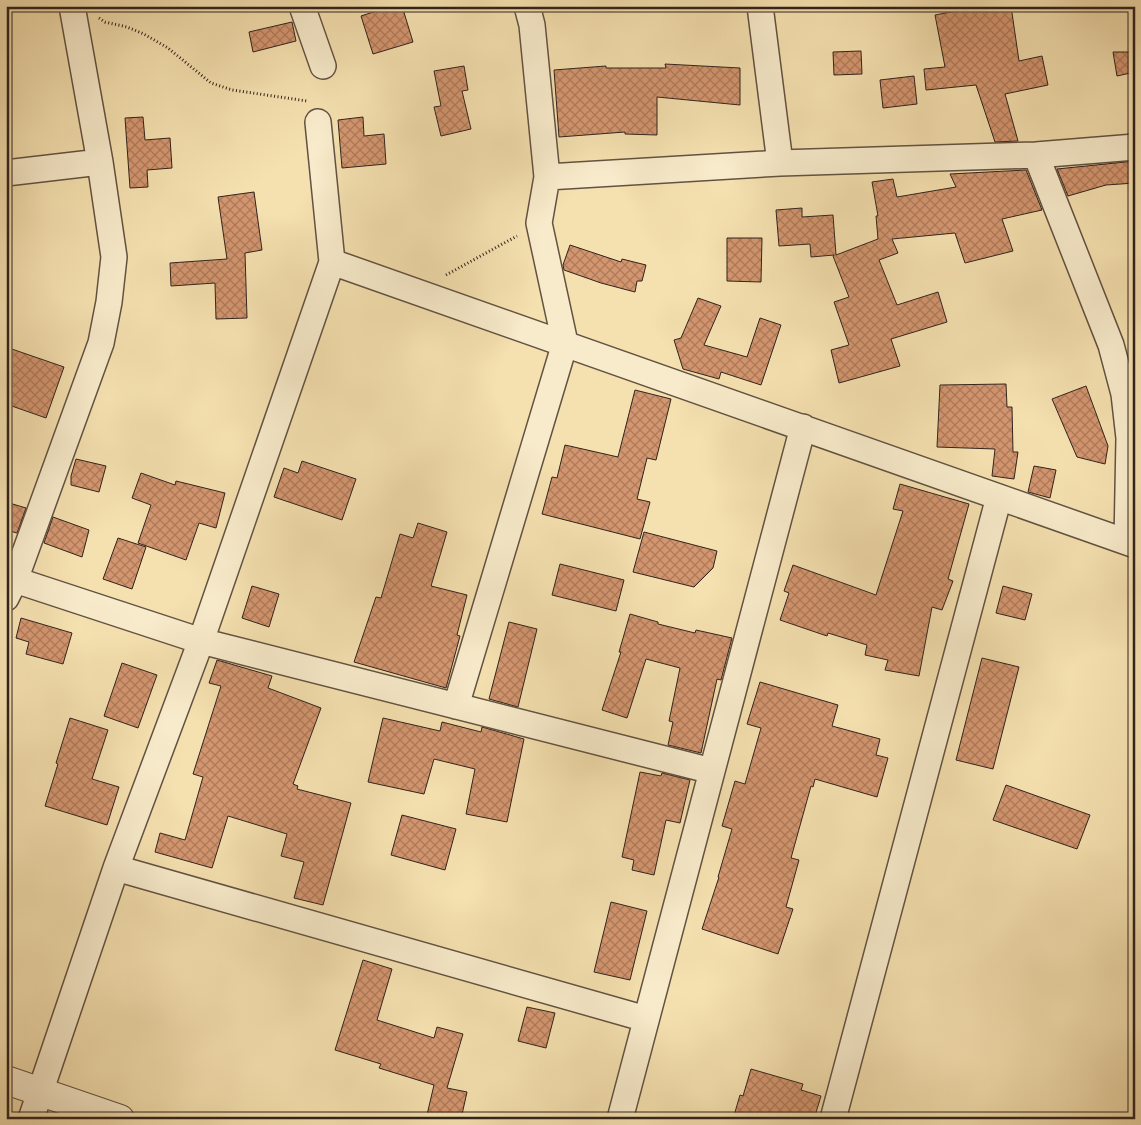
<svg xmlns="http://www.w3.org/2000/svg" width="1141" height="1125" font-family="'IM FELL Great Primer',serif">
  <style>
    .building { fill: url(#building-cross-hatch); stroke: #31231d }
    .lines { fill: none; stroke-linecap: round; stroke-linejoin: round }
    .minor-casing { stroke: #625242; stroke-width: 28 }
    .tertiary-casing { stroke: #625242; stroke-width: 30 }
    .path { stroke: #31231d; stroke-width: 3; stroke-dasharray: 1 2.5; stroke-linecap: butt }
    .minor { stroke: #f8ebcb; stroke-width: 25 }
    .tertiary { stroke: #f8ebcb; stroke-width: 28 }
  </style>
  <defs>
    <pattern id="building-cross-hatch" width="8" height="8" patternUnits="userSpaceOnUse" patternTransform="scale(1.25)"><rect width="8" height="8" fill="#d4966f"/><path d="M0 0l8 8M0 8l8-8" fill="none" stroke="#ad7a5b"/></pattern>
  </defs>
  <rect width="100%" height="100%" fill="#f5e0af"/>
  <filter id="stains"><feTurbulence type="fractalNoise" baseFrequency=".004" numOctaves="4"/><feColorMatrix values="0 0 0 0 .2 0 0 0 0 .09 0 0 0 0 .02 0 0 0 .5 -.17"/></filter>
  <radialGradient id="worn" r=".72"><stop offset=".6" stop-color="#630" stop-opacity="0"/><stop offset="1" stop-color="#630" stop-opacity=".3"/></radialGradient>
  <path class="building" d="M 392,6 L 402,6 L 413,42 L 373,54 L 361,16 Z
    M 982,6 L 1011,6 L 1019,61 L 1042,56 L 1048,85 L 1005,94 L 1018,141 L 995,142 L 976,85 L 926,90 L 924,69 L 945,67 L 935,15 Z
    M 292,22 L 296,41 L 253,52 L 249,32 Z
    M 861,51 L 862,74 L 834,75 L 833,52 Z
    M 1113,52 L 1135,52 L 1135,72 L 1117,76 Z
    M 665,64 L 740,68 L 740,105 L 657,97 L 657,135 L 625,134 L 625,132 L 559,137 L 554,70 L 606,66 L 606,68 L 666,68 Z
    M 464,66 L 468,90 L 462,91 L 471,129 L 441,136 L 434,107 L 441,106 L 434,71 Z
    M 914,76 L 917,104 L 883,108 L 880,80 Z
    M 143,117 L 145,140 L 170,138 L 172,168 L 147,170 L 148,187 L 130,188 L 125,118 Z
    M 363,117 L 364,136 L 384,134 L 386,164 L 342,168 L 338,120 Z
    M 1135,161 L 1135,183 L 1106,185 L 1068,196 L 1057,169 Z
    M 1026,170 L 1042,210 L 1002,219 L 1013,251 L 965,263 L 955,233 L 892,239 L 898,253 L 879,260 L 897,305 L 938,292 L 947,322 L 891,339 L 900,366 L 839,383 L 831,350 L 849,345 L 834,302 L 849,297 L 833,256 L 834,255 L 811,257 L 810,244 L 779,246 L 776,210 L 802,208 L 802,217 L 833,215 L 836,255 L 878,239 L 876,216 L 878,216 L 872,182 L 893,179 L 897,197 L 956,187 L 950,174 Z
    M 254,192 L 262,250 L 245,253 L 247,318 L 216,319 L 215,283 L 171,286 L 170,263 L 227,259 L 218,197 Z
    M 727,238 L 762,238 L 761,282 L 727,281 Z
    M 570,245 L 621,262 L 622,259 L 646,265 L 642,281 L 637,281 L 635,292 L 601,283 L 564,270 L 563,265 Z
    M 698,298 L 721,306 L 704,345 L 747,357 L 760,318 L 781,325 L 761,385 L 721,372 L 719,379 L 683,369 L 674,340 L 681,338 Z
    M 6,347 L 64,367 L 46,418 L 6,404 Z
    M 1006,384 L 1007,407 L 1012,407 L 1013,452 L 1018,452 L 1014,479 L 992,476 L 995,449 L 937,447 L 940,385 Z
    M 1086,386 L 1108,446 L 1105,464 L 1077,457 L 1052,399 Z
    M 635,390 L 671,399 L 656,460 L 647,458 L 637,499 L 650,502 L 640,539 L 542,514 L 552,477 L 557,478 L 565,445 L 618,457 Z
    M 76,459 L 106,466 L 99,492 L 71,485 L 71,476 Z
    M 302,461 L 356,479 L 342,520 L 274,497 L 284,468 L 298,473 Z
    M 1034,466 L 1056,470 L 1050,498 L 1028,492 Z
    M 141,473 L 175,485 L 176,481 L 225,493 L 216,528 L 199,523 L 186,560 L 138,543 L 151,505 L 132,498 Z
    M 900,484 L 969,504 L 948,579 L 953,581 L 942,610 L 932,607 L 919,676 L 885,670 L 888,660 L 865,655 L 867,645 L 828,633 L 827,636 L 780,620 L 789,593 L 784,591 L 793,565 L 876,595 L 903,511 L 893,509 Z
    M 6,502 L 26,508 L 17,533 L 6,530 Z
    M 53,517 L 89,530 L 82,557 L 44,543 Z
    M 418,523 L 447,532 L 431,586 L 467,595 L 457,635 L 460,636 L 446,688 L 354,662 L 376,597 L 381,598 L 400,534 L 413,538 Z
    M 644,532 L 717,551 L 713,568 L 694,587 L 633,572 Z
    M 118,538 L 146,547 L 132,589 L 103,579 Z
    M 560,564 L 624,580 L 616,611 L 552,595 Z
    M 252,586 L 279,594 L 269,627 L 242,618 Z
    M 1003,586 L 1032,594 L 1025,620 L 996,613 Z
    M 630,614 L 658,622 L 658,624 L 695,633 L 696,630 L 732,638 L 721,680 L 717,679 L 701,753 L 668,745 L 673,722 L 669,721 L 680,668 L 646,659 L 627,718 L 602,710 L 621,652 L 619,652 Z
    M 21,618 L 72,633 L 63,664 L 26,654 L 29,642 L 16,638 Z
    M 509,622 L 537,629 L 518,707 L 489,699 Z
    M 982,658 L 1019,667 L 993,769 L 956,760 Z
    M 217,660 L 272,676 L 268,688 L 321,708 L 293,784 L 298,786 L 297,789 L 351,803 L 323,905 L 294,898 L 304,862 L 281,856 L 287,834 L 228,816 L 212,868 L 155,852 L 160,833 L 185,840 L 203,777 L 193,774 L 221,686 L 209,683 Z
    M 122,663 L 157,675 L 138,728 L 104,716 Z
    M 760,682 L 838,705 L 832,726 L 880,739 L 876,755 L 888,758 L 877,797 L 815,779 L 813,787 L 811,786 L 791,858 L 799,860 L 786,907 L 793,909 L 778,954 L 702,929 L 719,877 L 718,877 L 732,829 L 722,826 L 735,781 L 745,784 L 761,728 L 747,724 Z
    M 70,718 L 108,730 L 92,779 L 119,787 L 107,825 L 45,806 L 58,764 L 56,763 Z
    M 383,718 L 440,731 L 442,722 L 481,732 L 482,727 L 524,739 L 507,822 L 466,814 L 475,769 L 434,759 L 424,794 L 368,782 Z
    M 640,772 L 661,776 L 662,773 L 690,780 L 680,823 L 666,820 L 654,875 L 632,870 L 634,860 L 622,857 Z
    M 1006,785 L 1090,815 L 1077,849 L 993,820 Z
    M 402,815 L 456,829 L 445,870 L 391,855 Z
    M 611,902 L 647,911 L 630,980 L 594,972 Z
    M 363,960 L 392,969 L 377,1020 L 434,1038 L 437,1027 L 463,1034 L 447,1088 L 467,1092 L 461,1119 L 426,1119 L 434,1085 L 379,1068 L 381,1064 L 335,1050 Z
    M 527,1007 L 555,1013 L 546,1048 L 518,1041 Z
    M 751,1069 L 803,1084 L 801,1090 L 821,1096 L 814,1119 L 733,1119 L 740,1095 L 743,1096 Z"/>
  <g class="lines">
    <g class="minor-casing">
      <path id="minor" d="M 302,6 L 323,66
        M 760,6 L 780,163
        M 1036,155 L 1111,345 L 1124,394 L 1129,438 L 1127,542
        M 6,173 L 100,162
        M 547,177 L 780,163 L 1036,155 L 1135,147
        M 332,262 L 1135,545
        M 6,577 L 201,641 L 712,771
        M 6,598 L 15,580 L 101,343 L 109,302 L 114,257 L 100,162 L 72,6
        M 456,706 L 565,343 L 539,223 L 547,177 L 532,25 L 527,6
        M 116,868 L 646,1019
        M 31,1119 L 116,868 L 201,641 L 332,262 L 318,122
        M 620,1119 L 803,427
        M 833,1119 L 999,497"/>
    </g>
    <g class="tertiary-casing">
      <path id="tertiary" d="M 6,1080 L 120,1119"/>
    </g>
    <path class="path" d="M 99,18 L 105,22 L 127,27 L 144,34 L 168,48 L 211,83 L 232,90 L 307,101
      M 446,275 L 517,236"/>
    <use href="#minor" class="minor"/>
    <use href="#tertiary" class="tertiary"/>
  </g>
  <rect width="1141" height="1125" fill="none" stroke="#f5e0af" stroke-width="25"/>
  <rect x="8" y="8" width="1126" height="1110" fill="none" stroke="#31231d" stroke-width="2.5"/>
  <rect x="12" y="12" width="1116" height="1100" fill="none" stroke="#31231d"/>
  <rect width="100%" height="100%" filter="url(#stains)"/>
  <rect width="100%" height="100%" fill="url(#worn)"/>
</svg>
